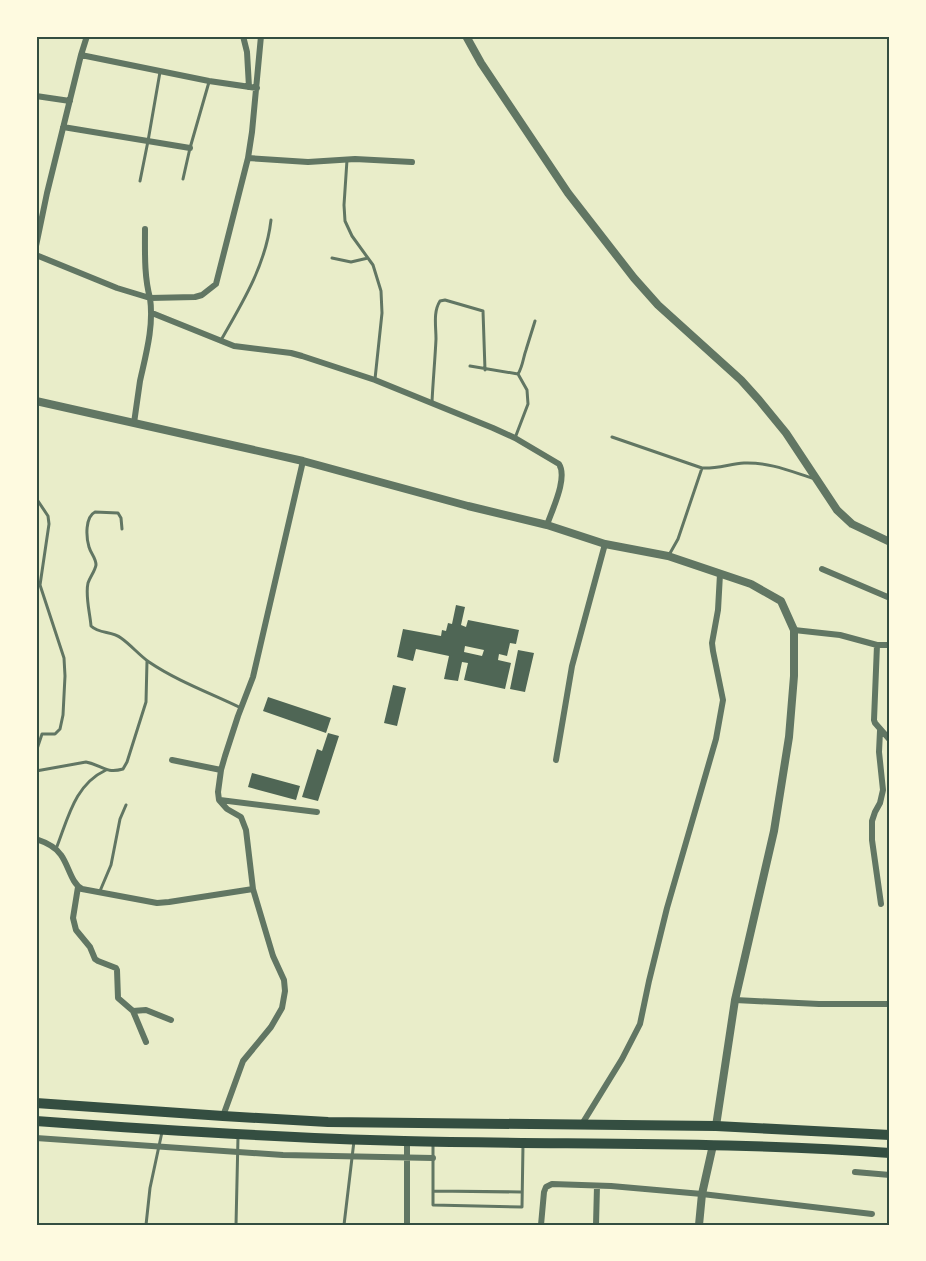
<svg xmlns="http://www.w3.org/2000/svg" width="926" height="1261" font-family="'Libre Baskerville',serif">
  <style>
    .building { fill: #4f6655; fill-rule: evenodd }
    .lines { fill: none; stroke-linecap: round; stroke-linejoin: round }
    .service { stroke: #617663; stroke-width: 3 }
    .minor { stroke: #617663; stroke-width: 6 }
    .tertiary { stroke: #617663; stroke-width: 8 }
    .trunk { stroke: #344e41; stroke-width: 10 }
    .neatline { fill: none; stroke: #344e41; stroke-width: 2 }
  </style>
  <rect width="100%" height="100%" fill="#e9edc9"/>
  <path class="building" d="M 456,605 L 465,607 L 461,625 L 466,627 L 468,620 L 519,630 L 516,644 L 510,643 L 507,656 L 499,654 L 498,660 L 511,663 L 505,689 L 464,680 L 468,663 L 462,662 L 458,681 L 444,679 L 449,656 L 416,649 L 413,661 L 397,657 L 403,629 L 441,636 L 442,630 L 446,631 L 448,623 L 452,624 ZM 465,646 L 484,650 L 482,656 L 464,652 Z
    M 518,650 L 534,653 L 525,692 L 510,689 Z
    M 393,685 L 406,688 L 397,726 L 384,723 Z
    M 268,697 L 331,718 L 326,733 L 263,711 Z
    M 328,733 L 339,736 L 318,801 L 302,797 L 317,749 L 322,751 Z
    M 252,773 L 300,786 L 296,800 L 248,787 Z"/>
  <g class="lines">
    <path class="service" d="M 347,160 L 344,205 L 345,221 L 352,236 L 373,265 L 381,291 L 382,313 L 375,379
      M 183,179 L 190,148 L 209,82
      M 140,181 L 148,141 L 160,72
      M 332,258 L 351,262 L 368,258
      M 221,340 C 243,302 266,264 271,220
      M 470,366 L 518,374
      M 432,402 C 433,381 435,360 436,339 C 436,326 433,312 440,301 L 445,300 L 483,311 L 485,370
      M 612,437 L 702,468 C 716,469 730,464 744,463 C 768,462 790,471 812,478
      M 515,438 L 528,404 L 527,390 L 518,374 C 523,366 523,358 526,350 C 529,340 532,331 535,321
      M 36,498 L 48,516 L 49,524 L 40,585 L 64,658 L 65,676 L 63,715 L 60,729 L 55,734 L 42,734 L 36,752
      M 122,529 L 121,518 L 118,513 L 95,512 C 85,517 86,537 89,547 C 91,554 96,558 96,565 C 95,571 90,577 88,583 C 85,596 90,613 91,626 C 99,634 112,631 121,638 C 131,645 139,655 149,662 C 177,681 210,693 241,708
      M 669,555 L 678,539 L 702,468
      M 36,771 L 86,762 C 102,765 105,774 123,769 L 127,762 L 146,702 L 147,661
      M 56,849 C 68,819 74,785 106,770
      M 100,891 L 111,865 L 120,819 L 126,805
      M 433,1143 L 433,1205 L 522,1207 L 523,1145
      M 433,1191 L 521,1192
      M 146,1225 L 150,1188 L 162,1132
      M 236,1225 L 238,1137
      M 344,1225 L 354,1141"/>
    <path class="minor" d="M 243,36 L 247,52 L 249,87
      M 81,55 L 209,81 L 257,88
      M 36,96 L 70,101
      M 63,127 L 190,148
      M 248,158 L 308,162 L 355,159 L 412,162
      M 145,229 C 145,252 144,276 150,298
      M 36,246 L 47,193 L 81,55 L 87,36
      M 36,255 L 117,288 L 150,298
      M 152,313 L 234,346 L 291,353 L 302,356 L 375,380 L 493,428 L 515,438 L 559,464 C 568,478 552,510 547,525
      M 134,423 C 136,409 138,395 140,381 C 146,354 154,326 150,298 L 195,297 L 202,295 L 216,284 L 248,158 L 252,132 L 261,36
      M 822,569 L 890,598
      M 794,630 L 840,635 L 877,645 L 890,645
      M 877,645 L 874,720 L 875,723 L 890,740
      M 880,731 L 879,752 L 883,790 L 880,803 L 875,812 L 872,821 L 872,840 L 881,904
      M 172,760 L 221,770
      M 556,760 L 572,666 L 605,544
      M 220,800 L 317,812
      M 36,839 C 45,842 56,847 61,855 C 69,866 71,883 82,889 L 157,903 L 169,902 L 253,889
      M 78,887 L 73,918 L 76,930 L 90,947 L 95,959 L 98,961 L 116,968 L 117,970 L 118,998 L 133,1011 L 146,1042
      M 735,1000 L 819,1004 L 890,1004
      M 133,1011 L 146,1010 L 171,1020
      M 223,1116 L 243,1061 L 271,1027 L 282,1008 L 285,991 L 284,980 L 273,956 L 253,889 L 246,830 L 241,817 L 227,809 L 219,800 L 218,792 L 221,770 L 225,756 L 238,716 L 253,677 L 303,461
      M 582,1124 L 622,1059 L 640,1024 L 649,981 L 667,908 L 716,739 L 723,700 L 713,651 L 712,643 L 718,610 L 720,574
      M 36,1138 L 283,1155 L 433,1158
      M 407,1141 L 407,1225
      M 855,1172 L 890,1175
      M 541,1225 L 544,1192 L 546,1187 L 552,1184 L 611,1186 L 702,1194 L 872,1214
      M 596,1225 L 597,1186"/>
    <path class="tertiary" d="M 466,36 L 481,63 L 568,193 L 634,278 L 658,305 L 741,380 L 759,400 L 786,433 L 837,510 L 852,524 L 890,542
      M 36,401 L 303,461 L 468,506 L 547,525 L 605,544 L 668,556 L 751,584 L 781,601 L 794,630 L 794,676 L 789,737 L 774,831 L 735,1000 L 716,1126
      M 699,1225 L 702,1194 L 713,1145"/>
    <path class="trunk" d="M 36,1103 L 223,1116 L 328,1122 L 716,1126 L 890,1135
      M 36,1121 C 159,1130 281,1138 404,1141 C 566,1145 728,1141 890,1153"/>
  </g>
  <rect width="926" height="1261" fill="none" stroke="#fefae0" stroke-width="75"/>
  <rect x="38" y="38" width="850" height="1186" class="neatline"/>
</svg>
